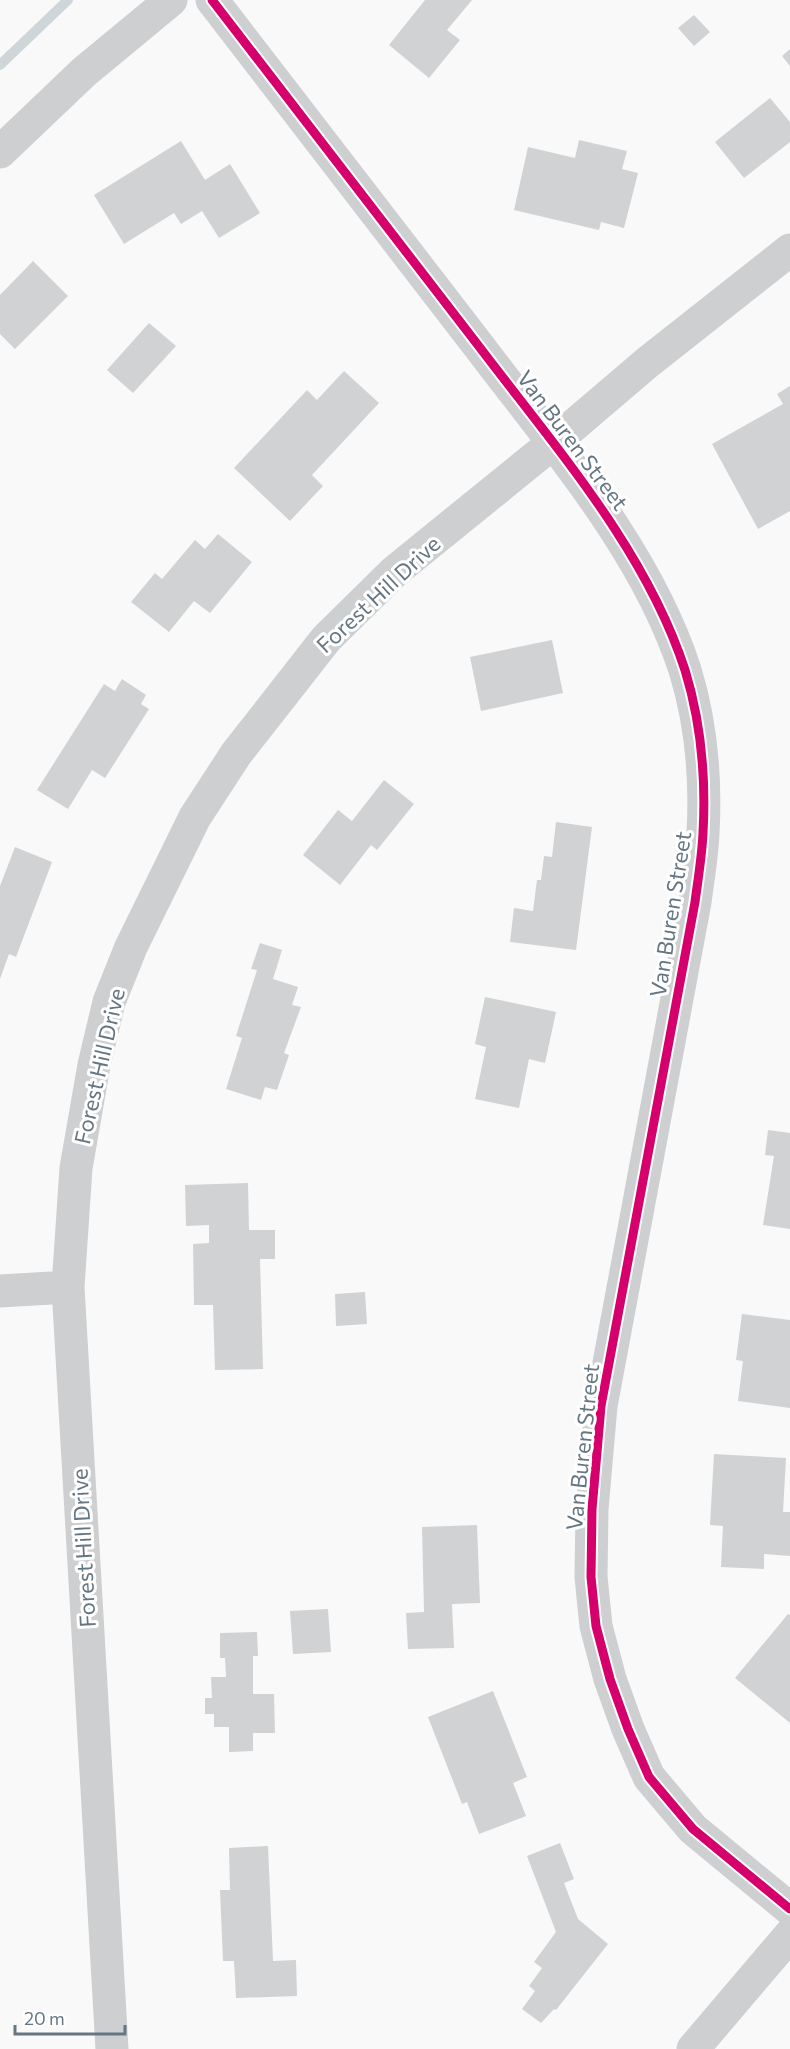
<svg xmlns="http://www.w3.org/2000/svg" width="790" height="2049" font-family="Commissioner,sans-serif">
  <style>
    .lines { fill: none; stroke-linecap: round; stroke-linejoin: round }
    .stream { stroke: #ced6d9; stroke-width: 10 }
    .building { fill: #d0d2d3 }
    .minor { stroke: #cecfd0; stroke-width: 33 }
    .cycleway-casing { stroke: #fff; stroke-width: 13 }
    .cycleway { stroke: #d6006c; stroke-width: 9 }
    .labels { text-anchor: middle; dominant-baseline: central; stroke-width: 6; stroke-linejoin: round; paint-order: stroke }
    .street-label { font-size: 22px; fill: #657683; stroke: #fff }
  </style>
  <rect width="100%" height="100%" fill="#f9f9f9"/>
  <g class="lines">
    <path class="stream" d="M 0,65 L 68,0"/>
  </g>
  <path class="building" d="M 425,0 L 472,0 L 447,30 L 460,40 L 429,78 L 389,45 Z
    M 694,15 L 710,32 L 694,46 L 678,28 Z
    M 790,49 L 790,66 L 782,56 Z
    M 770,98 L 790,122 L 790,142 L 744,178 L 715,142 Z
    M 579,140 L 627,151 L 622,169 L 638,173 L 624,228 L 601,222 L 599,230 L 514,210 L 528,147 L 575,158 Z
    M 181,141 L 205,180 L 230,164 L 260,213 L 219,238 L 202,211 L 181,224 L 174,213 L 124,244 L 94,195 Z
    M 33,261 L 68,296 L 15,349 L 0,334 L 0,295 Z
    M 149,323 L 176,346 L 133,393 L 107,370 Z
    M 344,371 L 379,403 L 312,475 L 323,486 L 290,521 L 234,468 L 307,390 L 317,400 Z
    M 790,386 L 790,511 L 758,529 L 712,444 L 783,404 L 777,394 Z
    M 218,534 L 252,562 L 210,613 L 194,601 L 169,632 L 131,602 L 155,573 L 162,579 L 195,540 L 205,549 Z
    M 552,640 L 563,693 L 481,711 L 470,657 Z
    M 122,679 L 146,695 L 141,704 L 149,709 L 105,778 L 92,770 L 68,809 L 37,790 L 104,684 L 115,691 Z
    M 384,780 L 414,804 L 377,850 L 371,845 L 340,885 L 303,855 L 338,810 L 352,821 Z
    M 556,822 L 592,827 L 576,950 L 510,942 L 514,908 L 533,911 L 537,880 L 541,880 L 544,856 L 552,857 Z
    M 15,847 L 52,862 L 16,957 L 9,954 L 0,979 L 0,886 Z
    M 260,943 L 282,950 L 273,979 L 298,987 L 292,1005 L 301,1007 L 284,1053 L 289,1055 L 277,1090 L 265,1087 L 261,1100 L 226,1089 L 242,1038 L 236,1036 L 257,970 L 251,969 Z
    M 485,997 L 556,1012 L 545,1063 L 529,1059 L 519,1108 L 475,1099 L 486,1047 L 475,1044 Z
    M 768,1130 L 790,1133 L 790,1229 L 763,1225 L 774,1156 L 765,1155 Z
    M 248,1183 L 249,1230 L 275,1230 L 275,1259 L 260,1259 L 263,1369 L 215,1370 L 213,1305 L 194,1305 L 193,1244 L 209,1243 L 209,1225 L 186,1226 L 185,1185 Z
    M 365,1292 L 367,1324 L 336,1326 L 335,1294 Z
    M 742,1314 L 790,1320 L 790,1408 L 738,1401 L 743,1361 L 736,1360 Z
    M 714,1454 L 786,1458 L 783,1512 L 790,1512 L 790,1556 L 764,1554 L 764,1569 L 721,1567 L 723,1526 L 710,1525 Z
    M 477,1525 L 480,1603 L 452,1604 L 454,1648 L 408,1649 L 406,1613 L 424,1612 L 422,1527 Z
    M 328,1609 L 331,1652 L 293,1654 L 290,1611 Z
    M 788,1614 L 790,1615 L 790,1723 L 735,1678 Z
    M 257,1632 L 258,1656 L 253,1656 L 253,1694 L 274,1694 L 275,1733 L 253,1733 L 253,1751 L 229,1752 L 229,1727 L 214,1727 L 214,1714 L 205,1714 L 205,1698 L 212,1698 L 211,1677 L 226,1677 L 225,1658 L 220,1658 L 220,1633 Z
    M 493,1691 L 527,1777 L 513,1783 L 526,1816 L 479,1834 L 467,1802 L 462,1804 L 428,1717 Z
    M 560,1843 L 574,1879 L 564,1883 L 578,1919 L 608,1944 L 556,2010 L 554,2009 L 541,2023 L 522,2009 L 535,1991 L 529,1986 L 542,1968 L 534,1962 L 556,1932 L 527,1856 Z
    M 268,1846 L 273,1961 L 296,1960 L 297,1996 L 236,1998 L 234,1961 L 223,1961 L 220,1890 L 230,1890 L 229,1848 Z"/>
  <g class="lines">
    <path class="minor" d="M 212,0 C 302,116 391,233 481,349 C 556,448 646,550 685,670 C 701,722 706,779 703,833 C 702,856 698,879 695,902 L 601,1406 L 592,1509 L 591,1577 L 596,1626 L 610,1679 L 628,1729 L 649,1777 L 693,1829 L 790,1909
      M 0,152 L 84,72 L 171,0
      M 0,1291 L 68,1287
      M 112,2049 L 68,1287 L 76,1168 L 94,1065 L 109,1002 L 131,947 L 195,817 L 236,754 L 326,639 L 394,572 L 553,443 L 648,362 L 790,250
      M 693,2049 L 790,1935"/>
    <g class="cycleway-casing">
      <path id="cycleway" d="M 212,0 C 302,116 391,233 481,349 C 556,448 646,550 685,670 C 701,722 706,779 703,833 C 702,856 698,879 695,902 L 601,1406 L 592,1509 L 591,1577 L 596,1626 L 610,1679 L 628,1729 L 649,1777 L 693,1829 L 790,1909"/>
    </g>
    <use href="#cycleway" class="cycleway"/>
  </g>
  <g class="labels">
    <g class="street-label">
      <text transform="translate(573 440) rotate(53)">Van Buren Street</text>
      <text transform="translate(378 594) rotate(-43)">Forest Hill Drive</text>
      <text transform="translate(670 914) rotate(-81)">Van Buren Street</text>
      <text transform="translate(99 1066) rotate(-77)">Forest Hill Drive</text>
      <text transform="translate(582 1447) rotate(-84)">Van Buren Street</text>
      <text transform="translate(83 1548) rotate(-93)">Forest Hill Drive</text>
    </g>
  </g>
  <path d="M15 2025v9h110v-9" fill="none" stroke="#657683" stroke-width="3"/>
  <text x="24" y="2025" font-size="18" fill="#657683" stroke="#ffffff" stroke-width="4.5" paint-order="stroke">20 m</text>
</svg>
